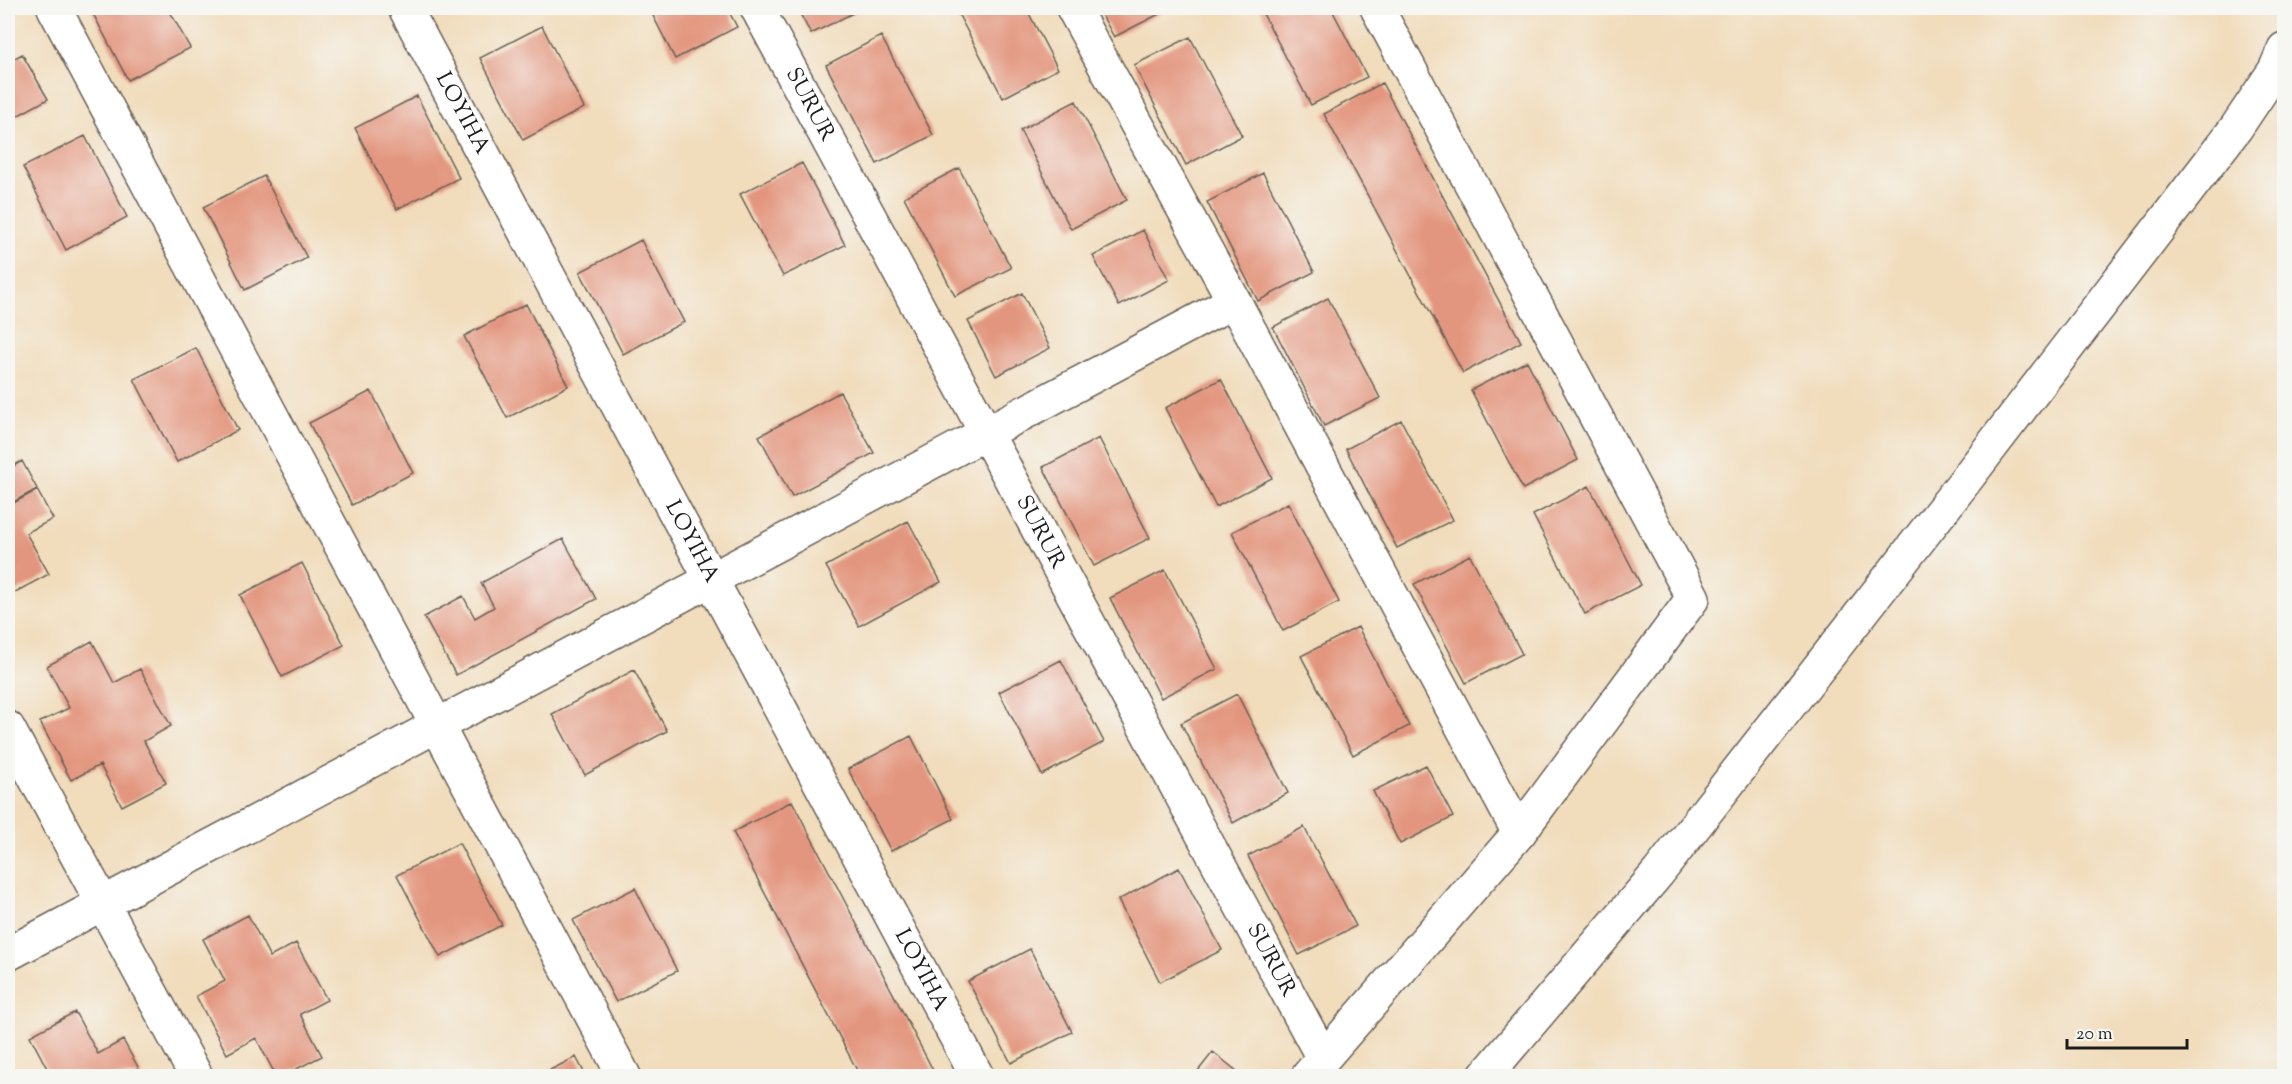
<svg xmlns="http://www.w3.org/2000/svg" width="2292" height="1084" font-family="'Sorts Mill Goudy',serif">
  <style>
    .building { fill: #e3967f }
    .lines { fill: none; stroke-linecap: round; stroke-linejoin: round }
    .minor-casing { stroke: #675f54; stroke-width: 36 }
    .minor { stroke: #fff; stroke-width: 33 }
    .labels { text-anchor: middle; dominant-baseline: central; stroke-width: 6; stroke-linejoin: round; paint-order: stroke }
    .street-label { font-size: 22px; fill: #1c1c1c; stroke: #f6f6f2 }
  </style>
  <rect width="100%" height="100%" fill="#f6f6f2"/>
  <filter id="ink" filterUnits="userSpaceOnUse"><feTurbulence type="fractalNoise" baseFrequency=".0167" numOctaves="2"/><feDisplacementMap in="SourceGraphic" scale="12" xChannelSelector="R" yChannelSelector="G"/><feConvolveMatrix kernelMatrix="1 2 1 2 8 2 1 2 1" color-interpolation-filters="sRGB"/></filter>
  <filter id="wash" filterUnits="userSpaceOnUse"><feTurbulence type="fractalNoise" baseFrequency=".008" numOctaves="4" result="noise"/><feDisplacementMap in="SourceGraphic" scale="24" xChannelSelector="R" yChannelSelector="G"/><feGaussianBlur stdDeviation="1.35" result="paint"/><feColorMatrix in="noise" values="0 0 0 0 0 0 0 0 0 0 0 0 0 0 0 0 0 1.4 0 .05"/><feComposite in="paint" operator="in"/></filter>
  <g filter="url(#wash)">
    <rect width="100%" height="100%" fill="#f1dcbb"/>
    <g id="blocks">
      <path class="building" d="M 90,8 L 168,8 L 190,48 L 128,80 Z
        M 649,8 L 727,8 L 737,27 L 675,59 Z
        M 797,8 L 863,8 L 811,34 Z
        M 955,8 L 1026,8 L 1058,69 L 1003,98 Z
        M 1098,8 L 1171,8 L 1114,37 Z
        M 1260,8 L 1331,8 L 1367,77 L 1311,105 Z
        M 542,26 L 584,108 L 523,140 L 480,58 Z
        M 881,36 L 933,135 L 877,164 L 826,65 Z
        M 1190,37 L 1242,136 L 1186,165 L 1134,65 Z
        M 22,54 L 48,99 L 8,121 L 8,62 Z
        M 1382,83 L 1521,342 L 1463,373 L 1324,114 Z
        M 417,96 L 459,178 L 397,209 L 355,128 Z
        M 1076,101 L 1127,200 L 1071,229 L 1020,130 Z
        M 85,136 L 127,217 L 66,250 L 23,167 Z
        M 802,163 L 845,245 L 783,276 L 740,194 Z
        M 959,168 L 1011,268 L 955,296 L 904,197 Z
        M 1263,173 L 1314,272 L 1258,301 L 1207,202 Z
        M 264,176 L 307,258 L 245,290 L 203,207 Z
        M 1143,230 L 1169,280 L 1119,306 L 1093,256 Z
        M 641,240 L 684,322 L 623,354 L 580,272 Z
        M 1022,293 L 1050,348 L 996,376 L 968,321 Z
        M 1328,298 L 1380,398 L 1324,426 L 1273,327 Z
        M 526,304 L 568,386 L 507,418 L 464,336 Z
        M 196,348 L 238,430 L 177,462 L 134,379 Z
        M 1527,361 L 1578,460 L 1523,489 L 1471,390 Z
        M 1221,379 L 1272,478 L 1216,507 L 1165,408 Z
        M 371,391 L 413,473 L 352,505 L 309,423 Z
        M 840,392 L 874,453 L 792,497 L 759,436 Z
        M 1401,420 L 1453,520 L 1397,548 L 1346,449 Z
        M 1099,438 L 1150,538 L 1094,566 L 1043,467 Z
        M 22,461 L 37,489 L 8,505 L 8,469 Z
        M 1589,486 L 1641,585 L 1585,614 L 1533,515 Z
        M 37,490 L 53,519 L 26,533 L 49,574 L 8,596 L 8,506 Z
        M 1288,503 L 1339,602 L 1283,631 L 1232,532 Z
        M 908,521 L 941,582 L 859,626 L 826,566 Z
        M 563,539 L 596,599 L 456,675 L 424,617 L 463,596 L 475,618 L 494,607 L 481,583 Z
        M 1470,555 L 1522,654 L 1466,683 L 1414,584 Z
        M 302,563 L 344,645 L 282,677 L 240,595 Z
        M 1165,570 L 1217,669 L 1161,698 L 1110,598 Z
        M 1358,627 L 1409,726 L 1353,755 L 1301,656 Z
        M 92,641 L 114,683 L 140,669 L 171,726 L 144,741 L 166,783 L 122,806 L 100,765 L 71,780 L 40,722 L 69,708 L 47,666 Z
        M 1061,660 L 1104,742 L 1042,775 L 999,692 Z
        M 634,670 L 667,731 L 585,775 L 552,714 Z
        M 1237,694 L 1288,793 L 1233,823 L 1181,723 Z
        M 911,736 L 953,819 L 891,851 L 848,769 Z
        M 1426,765 L 1453,817 L 1400,844 L 1373,791 Z
        M 792,801 L 873,955 L 936,1076 L 860,1076 L 733,832 Z
        M 1304,827 L 1356,926 L 1299,955 L 1248,856 Z
        M 459,843 L 502,925 L 440,957 L 397,875 Z
        M 1179,868 L 1222,950 L 1160,982 L 1118,900 Z
        M 635,888 L 677,971 L 616,1002 L 573,920 Z
        M 248,915 L 270,957 L 296,943 L 327,1000 L 300,1014 L 322,1056 L 283,1076 L 276,1076 L 256,1038 L 227,1054 L 196,996 L 225,981 L 203,939 Z
        M 1030,949 L 1072,1032 L 1011,1063 L 968,981 Z
        M 75,1012 L 98,1054 L 123,1040 L 143,1076 L 51,1076 L 30,1036 Z
        M 1213,1052 L 1243,1076 L 1194,1076 Z
        M 576,1057 L 586,1076 L 538,1076 Z"/>
    </g>
  </g>
  <g filter="url(#ink)">
    <use href="#blocks" fill-opacity="0" stroke="#675f54" stroke-width="1.5"/>
    <g class="lines">
      <g class="minor-casing">
        <g id="minor">
          <path d="M 54,8 L 624,1076"/>
          <path id="s1" d="M 405,8 L 977,1076"/>
          <path id="s2" d="M 757,8 L 1323,1058"/>
          <path d="M 1073,8 L 1234,301 L 1519,833"/>
          <path d="M 8,728 L 196,1076"/>
          <path d="M 8,954 L 1234,301"/>
          <path d="M 1308,1076 L 1519,833 L 1693,598 L 1377,8"/>
          <path d="M 1485,1076 L 1658,873 L 1961,486 L 2236,128 L 2275,70 L 2284,49"/>
        </g>
      </g>
      <use href="#minor" class="minor"/>
    </g>
  </g>
  <g class="labels">
    <g class="street-label">
      <text stroke="none"><textPath href="#s2" startOffset="110">SURUR</textPath></text>
      <text stroke="none"><textPath href="#s1" startOffset="120">LOYIHA</textPath></text>
      <text stroke="none"><textPath href="#s2" startOffset="596">SURUR</textPath></text>
      <text stroke="none"><textPath href="#s1" startOffset="606">LOYIHA</textPath></text>
      <text stroke="none"><textPath href="#s2" startOffset="1082">SURUR</textPath></text>
      <text stroke="none"><textPath href="#s1" startOffset="1092">LOYIHA</textPath></text>
    </g>
  </g>
  <rect width="2292" height="1084" fill="none" stroke="#f6f6f2" stroke-width="30"/>
  <path d="M2067 1039v9h120v-9" fill="none" stroke="#1c1c1c" stroke-width="3"/>
  <text x="2076" y="1039" font-size="18" fill="#1c1c1c" stroke="#f6f6f2" stroke-width="4.5" paint-order="stroke">20 m</text>
</svg>
